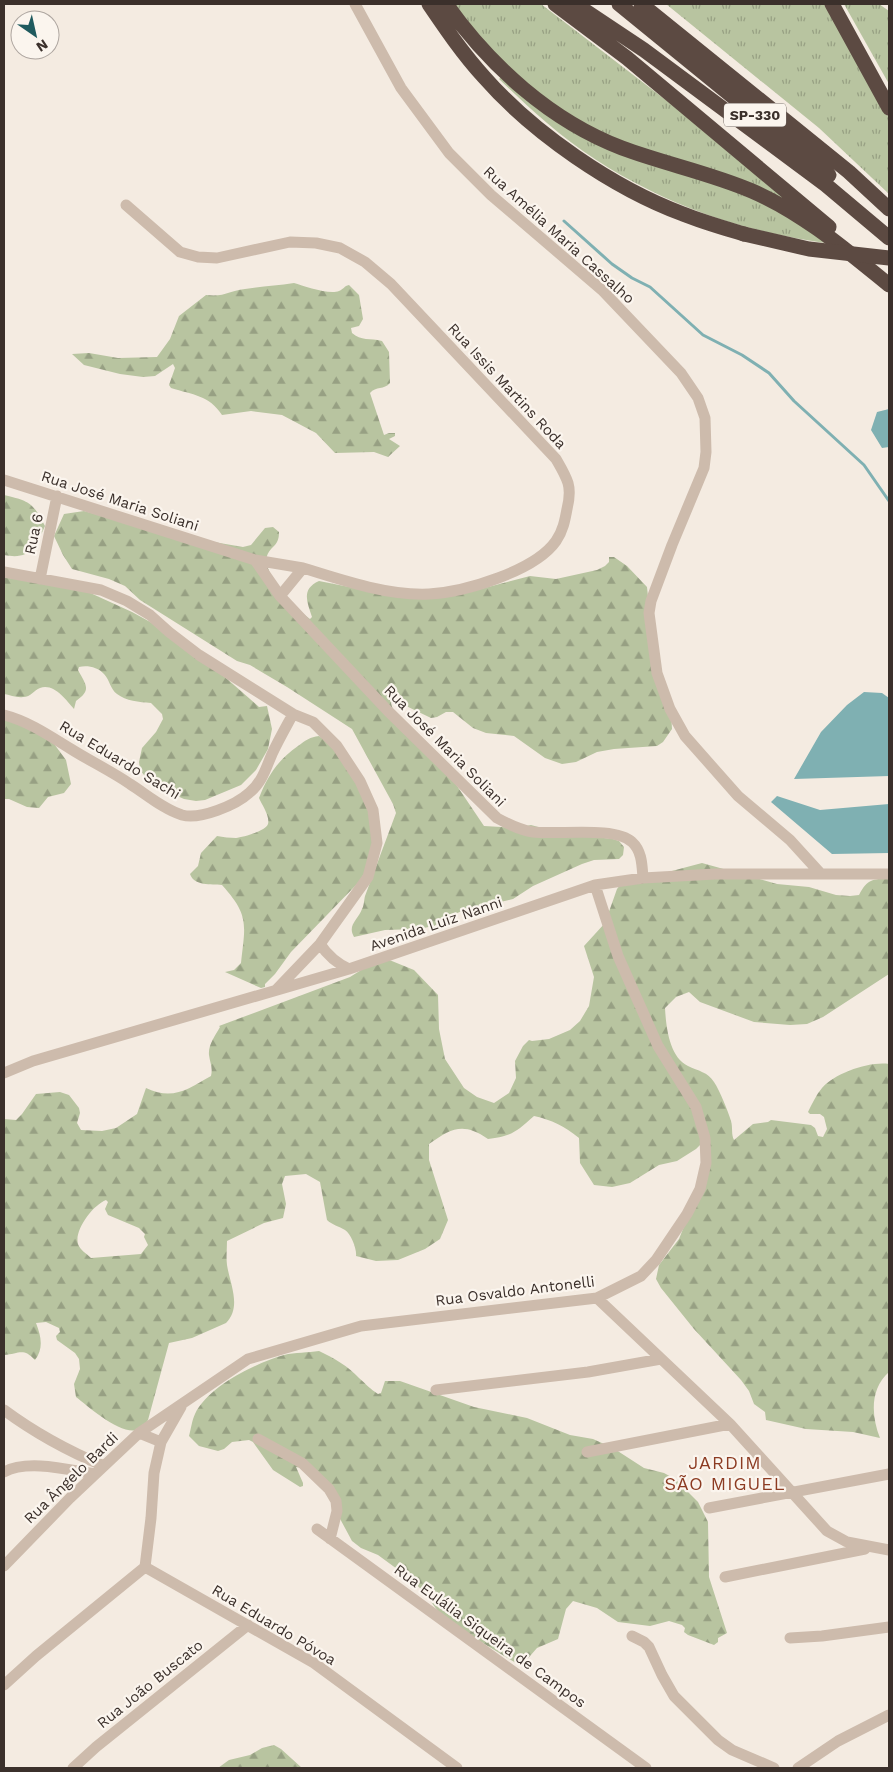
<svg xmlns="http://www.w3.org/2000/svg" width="893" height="1772" font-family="'Work Sans',sans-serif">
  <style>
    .grass { fill: url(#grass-tufts) }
    .forest { fill: url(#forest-firs); fill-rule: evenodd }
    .water { fill: #7fb0b2 }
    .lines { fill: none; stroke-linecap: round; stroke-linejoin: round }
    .stream { stroke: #7fb0b2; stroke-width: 3 }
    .minor { stroke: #cdbbac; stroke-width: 11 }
    .highway { stroke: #5c4a42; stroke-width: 15 }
    .highway-bridge { stroke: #5c4a42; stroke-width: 15 }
    .labels { text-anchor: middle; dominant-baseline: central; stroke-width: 4.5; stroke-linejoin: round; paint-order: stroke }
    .shield { fill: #fbf5ee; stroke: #756b66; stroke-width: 1 }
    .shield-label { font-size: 14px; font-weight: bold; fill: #3b302b }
    .street-label { font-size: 15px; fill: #3b302b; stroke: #fbf5ee }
    .quarter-label { font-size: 18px; letter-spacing: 1px; fill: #8c3b22; stroke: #fbf5ee }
  </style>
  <defs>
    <pattern id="grass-tufts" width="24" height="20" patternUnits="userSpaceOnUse" patternTransform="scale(1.25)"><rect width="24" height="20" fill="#b8c4a0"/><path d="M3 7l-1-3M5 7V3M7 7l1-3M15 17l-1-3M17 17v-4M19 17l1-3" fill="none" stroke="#97a083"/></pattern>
    <pattern id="forest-firs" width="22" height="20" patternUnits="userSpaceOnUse" patternTransform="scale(1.25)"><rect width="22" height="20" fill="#b8c4a0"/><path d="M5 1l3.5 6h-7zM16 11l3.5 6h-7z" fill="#97a083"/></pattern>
  </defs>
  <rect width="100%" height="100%" fill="#f4ebe1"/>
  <path class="grass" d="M 451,4 L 541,4 L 671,104 L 786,200 L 630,147 L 566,116 L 512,73 Z
    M 666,4 L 826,4 L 889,118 L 889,194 L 819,128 Z
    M 844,4 L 879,4 L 889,11 L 889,84 Z
    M 502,76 L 536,104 L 764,202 L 833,244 C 730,232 626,191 547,123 C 530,109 515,94 499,79 Z"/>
  <path class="forest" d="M 294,283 C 304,286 329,295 339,291 C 344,289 344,286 349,285 L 359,295 L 363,319 L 359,326 L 351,328 L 352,333 C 361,341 370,338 382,341 L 389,352 L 390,383 C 384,390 376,386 370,393 L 384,435 L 389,433 L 395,433 L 395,436 L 389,439 L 400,446 L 388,457 L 374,452 L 335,453 L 316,433 L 282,415 L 251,411 L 222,415 C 209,395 193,395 171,388 L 169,385 L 175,368 L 173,364 L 155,376 L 143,377 L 120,374 L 84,365 L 72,354 L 89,353 L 118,358 L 157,357 L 170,339 L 179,316 L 206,295 C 226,297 228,291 245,289 C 262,286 277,286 294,283 Z
    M 4,495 C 30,501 33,503 45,526 C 35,548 30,560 4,555 Z
    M 84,511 L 173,535 L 243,547 L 251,545 L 265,528 L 273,527 L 279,532 C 279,547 271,545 267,556 C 261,573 297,609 310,619 L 312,617 C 307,602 301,589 319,581 L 390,595 L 473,591 L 530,576 L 556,579 L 597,570 L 605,566 L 609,562 L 609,557 L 614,557 L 627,566 L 647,587 L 649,606 L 646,622 L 671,712 L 672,729 L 663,742 L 657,746 L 614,749 L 597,752 L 576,762 L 562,764 L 545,758 L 514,736 L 486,733 L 473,728 L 453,712 L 446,712 L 437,717 L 431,718 L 402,704 L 394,702 L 391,703 L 393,710 L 447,771 L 484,826 L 517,828 L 531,825 L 560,833 L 613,839 L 619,841 L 624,847 L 623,855 L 619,859 L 594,860 L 582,864 L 533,886 L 513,899 L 462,911 L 448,917 L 434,926 L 418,929 L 385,930 L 354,937 C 347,925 358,920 362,909 C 364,906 364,900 365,896 L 396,813 L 393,804 L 352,729 L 287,687 L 250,665 L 237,661 L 140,600 L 125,586 L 109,579 L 72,569 L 63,555 L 54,536 L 64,514 Z
    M 4,577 L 86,591 L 132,612 L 163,629 L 226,678 L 259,707 L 267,706 L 272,729 L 268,749 L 256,770 L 241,785 L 205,800 L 196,801 L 184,799 L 152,785 L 140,770 L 139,762 L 142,748 L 156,732 L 163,719 L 162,714 L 151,703 C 139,702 126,701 117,694 C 110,689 110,680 104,674 C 98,667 87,665 79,667 L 78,670 C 86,685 92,690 76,701 L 74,709 C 66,700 54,683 40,688 C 34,690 31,697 23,697 C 17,698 10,695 4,694 Z
    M 4,717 L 46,733 L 66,760 L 71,784 L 64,793 L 48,797 L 39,808 L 27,807 L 9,799 L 4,799 Z
    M 319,736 L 329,743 L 350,766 L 373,817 L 372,852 L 368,867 L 359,882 L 291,952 L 275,974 L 265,984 L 265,987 L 261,988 L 225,972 L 234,970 L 241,963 C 245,925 250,916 222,885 C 211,884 194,886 190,874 L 198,866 L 201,853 L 217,836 C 223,837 230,838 236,838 C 243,837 266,831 268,824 C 270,816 262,805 259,798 C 268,775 278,760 298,746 C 306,740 310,737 319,736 Z
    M 702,863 L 777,884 L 809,887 L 836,895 L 850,896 L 859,895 C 868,878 872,880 889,878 L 889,974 L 823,1017 L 807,1024 L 790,1025 L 754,1022 L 700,1002 L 689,992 L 676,997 L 665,1008 C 666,1026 669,1057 688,1066 C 698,1071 708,1072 714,1082 C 720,1091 728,1111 731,1121 C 733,1128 731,1134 734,1140 L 753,1124 L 768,1122 L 771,1120 L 811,1125 L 815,1128 L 818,1136 L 823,1137 L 827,1129 L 824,1117 L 820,1114 L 810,1114 L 808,1112 C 812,1104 816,1095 822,1088 C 835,1073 870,1061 889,1064 L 889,1372 C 870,1389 871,1415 880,1438 L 853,1432 L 806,1429 L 766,1420 L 765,1412 L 754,1404 L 749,1391 L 741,1380 L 694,1329 L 661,1288 L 656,1279 L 659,1265 L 679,1239 L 693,1204 L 707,1138 L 696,1149 L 677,1161 L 659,1165 L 630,1183 L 612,1187 L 594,1185 L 580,1163 L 579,1138 C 564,1126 552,1120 534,1116 C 516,1132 512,1136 488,1139 C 463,1122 452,1128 429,1144 L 429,1160 L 448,1220 L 440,1239 L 425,1249 L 398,1260 L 376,1261 L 356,1256 C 357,1249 351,1234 345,1230 C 339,1226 332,1225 327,1220 L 320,1182 L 306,1174 L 285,1176 L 282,1184 L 286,1204 L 283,1218 L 264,1223 L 227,1241 C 227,1249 226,1257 227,1265 C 230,1284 242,1307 226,1323 L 192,1338 L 169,1343 L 148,1420 C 146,1423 143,1427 140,1429 C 123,1438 89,1407 76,1397 L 74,1384 L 80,1369 L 79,1359 L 75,1353 L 57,1340 L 56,1336 L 60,1332 L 59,1328 L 46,1322 L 36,1323 C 41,1336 44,1348 35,1360 C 23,1347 19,1354 4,1355 L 4,1119 L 16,1120 L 22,1114 L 36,1094 L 60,1092 L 69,1095 L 79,1108 L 80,1113 L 77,1123 L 81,1130 L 102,1131 L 116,1128 L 137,1114 L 146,1088 C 173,1101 188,1089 211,1076 C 213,1067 210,1063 209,1055 C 208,1045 215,1036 220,1027 L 219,1026 L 350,977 L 382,957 L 414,970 L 438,995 L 439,1029 L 445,1059 L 464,1088 L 477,1097 L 494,1103 L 509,1093 L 516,1078 L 515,1061 L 523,1046 L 529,1040 L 532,1041 L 549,1039 L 570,1030 L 580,1021 L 589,1006 L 594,977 L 584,946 L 605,923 L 617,889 L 624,880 L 668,872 ZM 106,1200 L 108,1202 L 105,1209 L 108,1215 L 139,1228 L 145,1234 L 144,1237 L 148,1245 L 141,1254 L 91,1258 C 86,1253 80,1250 78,1244 C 74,1230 93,1205 106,1200 Z
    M 319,1351 C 334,1358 348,1366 359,1378 C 366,1384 370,1389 378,1394 L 381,1393 L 385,1381 L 400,1381 L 474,1407 L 527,1418 L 570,1435 L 593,1439 L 613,1448 L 644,1468 L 664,1473 L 675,1479 L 698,1502 L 708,1522 L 709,1577 L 727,1633 L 718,1638 L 718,1642 L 714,1645 L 688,1635 L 684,1632 L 685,1628 L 682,1625 L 669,1621 L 650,1626 L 618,1622 L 597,1608 L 573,1601 L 566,1609 L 558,1639 L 537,1648 L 523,1664 L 516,1663 L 463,1631 L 438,1611 L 421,1589 L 408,1577 L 378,1555 L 361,1548 L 352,1541 L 324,1489 L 302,1468 L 296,1467 L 303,1483 L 303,1486 L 300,1487 L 273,1470 L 253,1442 L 249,1440 L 232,1442 L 224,1449 L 218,1451 L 199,1446 L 189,1436 C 191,1429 192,1420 195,1414 C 208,1386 256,1363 284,1355 C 295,1352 308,1353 319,1351 Z
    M 274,1745 L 281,1749 L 302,1768 L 218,1768 L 229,1760 L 250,1755 L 262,1748 Z"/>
  <path class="water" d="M 889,409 L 889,447 L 882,448 L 871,430 L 877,412 Z
    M 864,692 L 882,693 L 889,698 L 889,776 L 794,779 L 821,732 L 847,705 Z
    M 777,796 L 820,810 L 889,804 L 889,853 L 832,854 L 771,802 Z"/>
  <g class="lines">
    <path class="stream" d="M 564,221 L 612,264 L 632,278 L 650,287 L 703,335 L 742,355 L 769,373 L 794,401 L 864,465 L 889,501"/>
    <path class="minor" d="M 355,4 L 401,88 L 449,153 L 491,195 L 602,290 L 681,373 L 698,398 L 705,418 L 706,452 L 704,468 L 672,545 L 651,601 L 649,613 L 657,673 L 670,709 L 685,736 L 738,796 L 790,840 L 821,874
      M 126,205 L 180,252 L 198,257 L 217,258 L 290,242 L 316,243 L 340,248 L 365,262 L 391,284 L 556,459 C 560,466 565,474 568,483 C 570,490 569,501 567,509 C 565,520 563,531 556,541 C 535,571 465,592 429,594 C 389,596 341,580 303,568 L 280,596
      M 4,480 L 255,560 L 280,596 L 388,711 L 497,818 C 508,824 520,830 533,832 C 558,835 615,826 632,842 C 642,851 642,865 643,878
      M 255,560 L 303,568
      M 4,572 L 101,590 L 127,601 L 150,615 L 169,632 L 199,655 L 293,714 L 313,722 L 337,746 L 360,781 L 373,810 L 377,843 L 368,877 L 320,944 L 277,989
      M 40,579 L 57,496
      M 4,715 C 28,721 50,736 71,749 C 90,761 111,771 130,784 C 146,794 163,809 182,815 C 200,820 236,805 249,793 C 262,783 266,768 272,754 C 278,741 286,727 293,714
      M 320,944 C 328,956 336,963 349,969
      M 4,1073 L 33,1061 L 349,969 L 595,885 L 643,878 L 715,874 L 889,874
      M 597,1298 L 730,1424 L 827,1531 L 847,1542 L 889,1550
      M 436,1390 L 588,1372 L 661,1359
      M 4,1410 C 35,1433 68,1451 104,1466
      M 139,1433 L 161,1442
      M 258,1439 L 302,1463 L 329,1489 L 336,1501 L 337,1511 L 330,1539
      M 587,1452 L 730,1424
      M 4,1472 C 28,1459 69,1470 95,1474
      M 709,1508 L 889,1474
      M 317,1529 L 646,1768
      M 4,1566 L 70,1498 L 139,1433 L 248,1359 L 361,1326 L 597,1298 L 641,1276 L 656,1260 L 687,1214 L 700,1189 L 706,1163 L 705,1138 L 696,1107 L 658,1046 L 618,956 L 595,885
      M 145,1567 L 314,1663 L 457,1768
      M 725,1577 L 865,1549
      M 632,1636 L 644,1642 L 649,1647 L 662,1675 L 674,1696 L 718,1740 L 732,1750 L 774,1768
      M 790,1638 L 822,1636 L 889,1627
      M 4,1685 L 36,1656 L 145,1567 L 151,1518 L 154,1473 L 161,1442 L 181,1407
      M 73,1768 L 96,1747 L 248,1625
      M 798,1768 L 838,1741 L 889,1715"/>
    <path class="highway" d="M 429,4 C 446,29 463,54 484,77 C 533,133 613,188 683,214 C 703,222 724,228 744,234
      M 446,4 C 490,66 551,121 622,148 C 665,164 710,173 752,191 C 803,213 846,250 889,285
      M 555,4 L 627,58 L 829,227
      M 575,4 L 644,50 L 826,185 L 889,238
      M 619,4 L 829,175
      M 641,4 L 849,172 L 889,209
      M 832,4 L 889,108"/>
    <path class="highway-bridge" d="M 744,234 L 809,249 L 889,258"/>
  </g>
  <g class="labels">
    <rect class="shield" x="724" y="103.5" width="62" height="23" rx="4"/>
    <g class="shield-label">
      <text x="755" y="115">SP-330</text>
    </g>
    <g class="street-label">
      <text transform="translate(559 235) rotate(42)">Rua Amélia Maria Cassalho</text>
      <text transform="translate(507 386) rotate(47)">Rua Issis Martins Roda</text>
      <text transform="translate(120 501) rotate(18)">Rua José Maria Soliani</text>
      <text transform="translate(34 534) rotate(-78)">Rua 6</text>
      <text transform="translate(445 746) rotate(45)">Rua José Maria Soliani</text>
      <text transform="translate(120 760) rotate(31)">Rua Eduardo Sachi</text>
      <text transform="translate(436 924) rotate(-19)">Avenida Luiz Nanni</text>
      <text transform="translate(515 1291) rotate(-7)">Rua Osvaldo Antonelli</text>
      <text transform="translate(71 1478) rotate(-44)">Rua Ângelo Bardi</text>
      <text transform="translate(274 1625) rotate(31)">Rua Eduardo Póvoa</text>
      <text transform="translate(490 1636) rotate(36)">Rua Eulália Siqueira de Campos</text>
      <text transform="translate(150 1684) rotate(-39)">Rua João Buscato</text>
    </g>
    <g class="quarter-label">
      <text x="725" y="1462">JARDIM<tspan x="725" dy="21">SÃO MIGUEL</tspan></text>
    </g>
  </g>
  <rect width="893" height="1772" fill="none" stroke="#3b302b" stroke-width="10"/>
  <g transform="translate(35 35) rotate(146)"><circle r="24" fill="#fbf5ee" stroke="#aea6a0"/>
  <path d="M0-4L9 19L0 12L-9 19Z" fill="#1f5a5e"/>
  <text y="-8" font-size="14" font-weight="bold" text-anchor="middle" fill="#3b302b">N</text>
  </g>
</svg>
